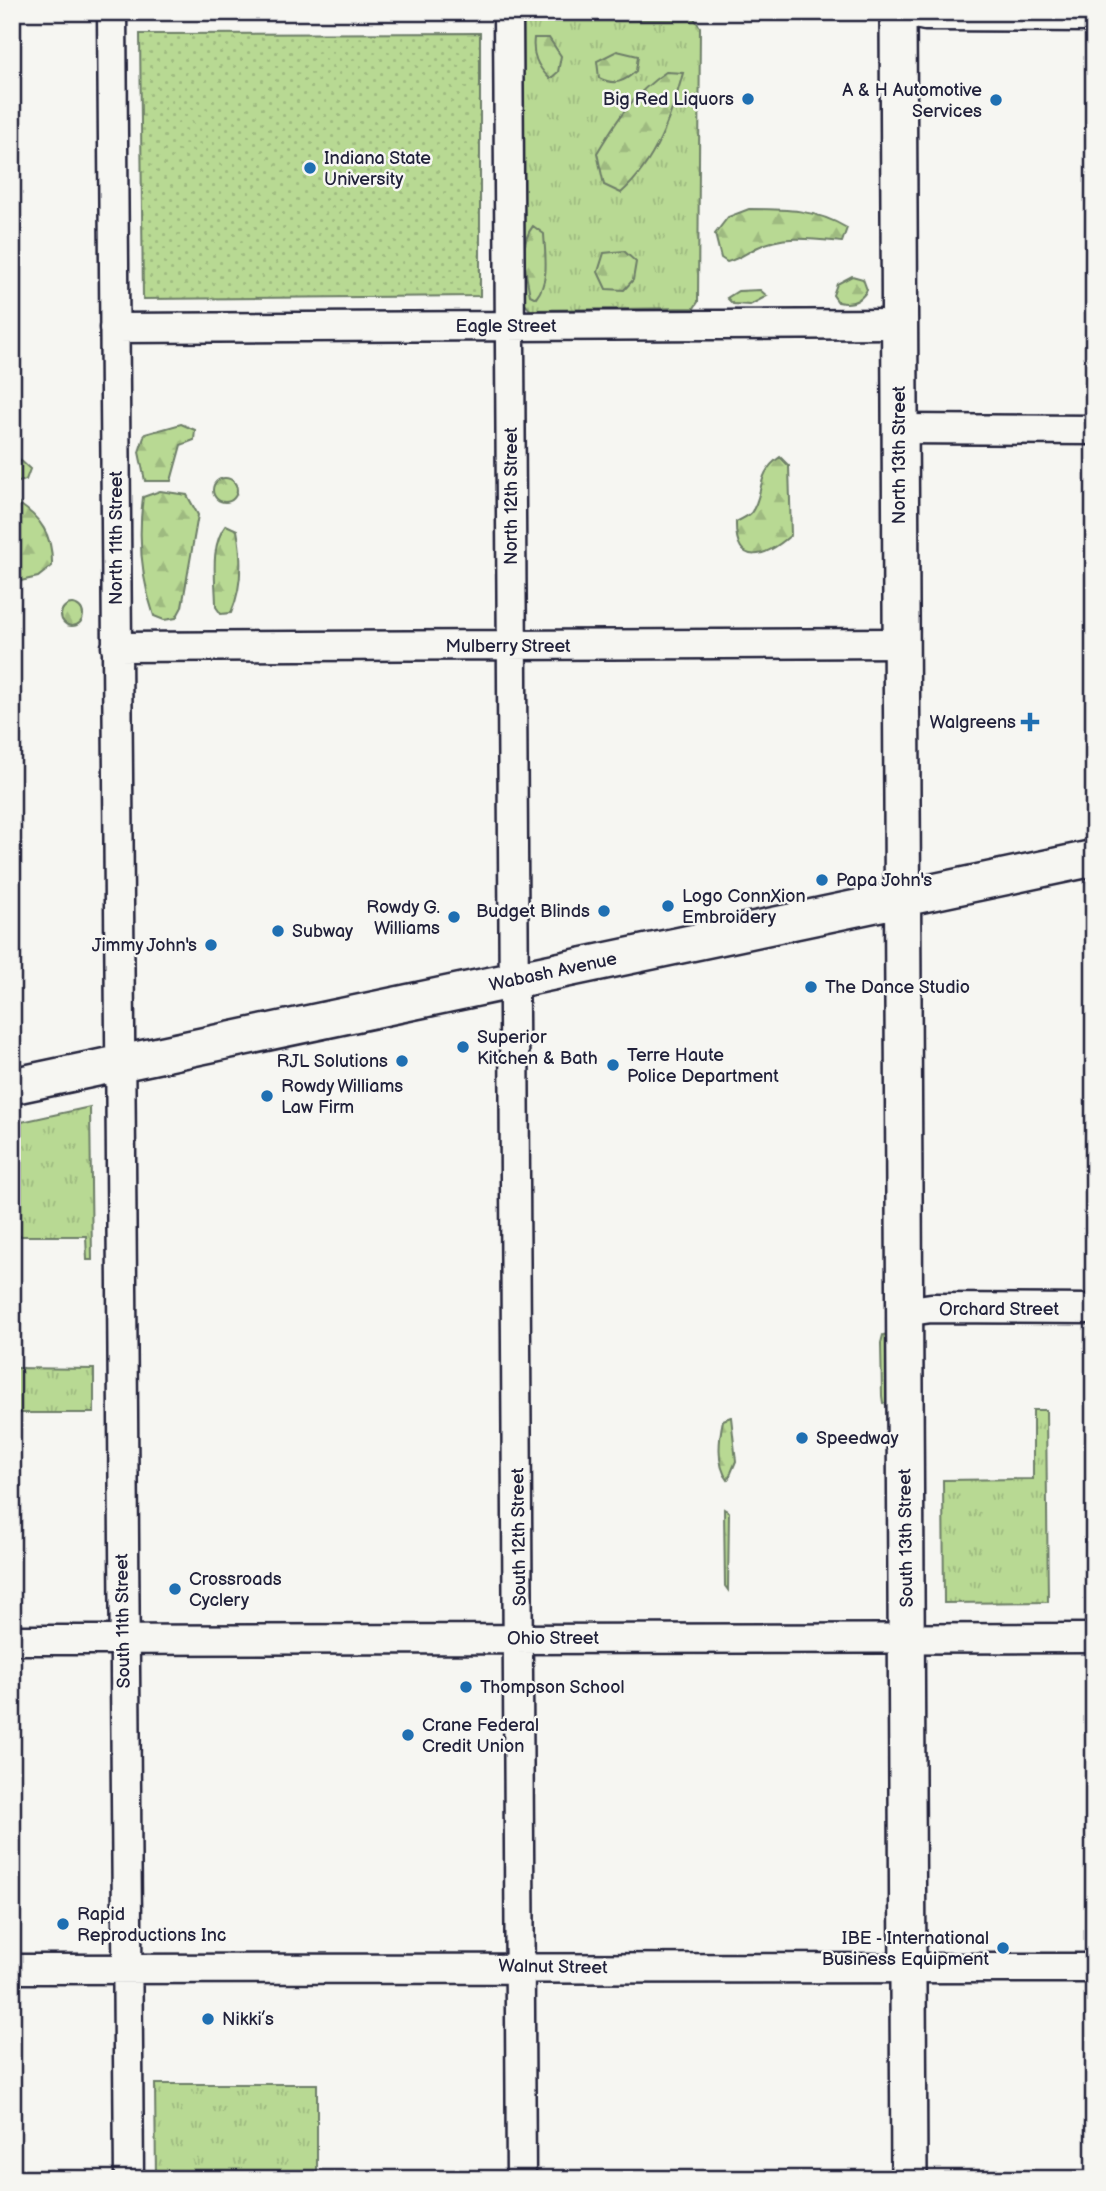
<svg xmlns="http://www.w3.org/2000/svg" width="1106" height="2191" font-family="'Balsamiq Sans',sans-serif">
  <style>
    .grass { fill: url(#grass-tufts); stroke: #6d7e67; stroke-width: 2 }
    .forest { fill: url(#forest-firs); stroke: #6d7e67; stroke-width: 2 }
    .garden { fill: url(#garden-dots); stroke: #6d7e67; stroke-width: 2 }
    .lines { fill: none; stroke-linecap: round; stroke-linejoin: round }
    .minor-casing { stroke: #22223b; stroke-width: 33 }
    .major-casing { stroke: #22223b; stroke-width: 40 }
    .minor { stroke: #f6f6f2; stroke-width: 28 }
    .major { stroke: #f6f6f2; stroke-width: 35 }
    .poi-dot { fill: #1f6fb2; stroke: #f6f6f2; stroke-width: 2.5 }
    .labels { text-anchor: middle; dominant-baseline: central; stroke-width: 5; stroke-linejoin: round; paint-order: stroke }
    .poi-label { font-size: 18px; fill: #22223b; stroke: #f6f6f2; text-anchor: start }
    .street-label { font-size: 18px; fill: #22223b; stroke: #f6f6f2 }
  </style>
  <defs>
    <pattern id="grass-tufts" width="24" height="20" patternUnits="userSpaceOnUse" patternTransform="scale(1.75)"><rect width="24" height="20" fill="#b8d993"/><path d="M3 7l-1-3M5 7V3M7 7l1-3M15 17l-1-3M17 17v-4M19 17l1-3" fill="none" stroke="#9eba80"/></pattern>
    <pattern id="forest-firs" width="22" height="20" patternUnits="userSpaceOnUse" patternTransform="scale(1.75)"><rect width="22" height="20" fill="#b8d993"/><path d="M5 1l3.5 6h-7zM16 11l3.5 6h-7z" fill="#9eba80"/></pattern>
    <pattern id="garden-dots" width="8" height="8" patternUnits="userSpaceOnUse" patternTransform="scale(1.75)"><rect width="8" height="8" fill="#b8d993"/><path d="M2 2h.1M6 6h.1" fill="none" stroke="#9eba80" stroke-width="1.8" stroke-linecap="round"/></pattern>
  </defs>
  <rect width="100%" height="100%" fill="#f6f6f2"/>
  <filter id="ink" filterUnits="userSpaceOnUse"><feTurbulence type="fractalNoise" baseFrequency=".0143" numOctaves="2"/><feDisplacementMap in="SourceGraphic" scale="14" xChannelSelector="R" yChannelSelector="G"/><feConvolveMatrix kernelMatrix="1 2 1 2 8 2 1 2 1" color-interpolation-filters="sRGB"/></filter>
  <g filter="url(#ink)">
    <path class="grass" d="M 694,18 L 700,27 L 698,302 L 694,308 L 530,310 L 524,303 L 523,23 L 528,20 Z
      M 90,1107 L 92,1260 L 87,1260 L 86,1236 L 12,1236 L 12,1124 Z
      M 12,1368 L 94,1369 L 94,1413 L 12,1413 Z
      M 1033,1410 L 1046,1410 L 1048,1602 L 944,1603 L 943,1480 L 1033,1479 Z
      M 155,2084 L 317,2084 L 317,2179 L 156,2179 Z"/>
    <path class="forest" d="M 534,38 L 549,38 L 561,56 L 558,72 L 550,79 C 537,66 532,55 534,38 Z
      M 617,51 L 638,56 L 636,71 C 624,82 615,86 599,78 L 597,61 Z
      M 666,72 L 683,73 C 671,117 656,162 621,193 L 604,185 L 597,153 C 616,121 634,93 666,72 Z
      M 749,209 C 785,209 816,209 847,228 L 842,242 C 814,239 782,234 756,248 C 745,254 739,259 727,262 L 721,258 L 715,234 L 728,217 Z
      M 533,226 L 544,234 C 545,255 550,281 536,298 L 530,295 C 526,274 518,244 533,226 Z
      M 624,251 L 636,262 L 633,280 L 624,290 L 606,289 L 598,272 L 604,253 Z
      M 852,276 L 863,279 L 867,290 C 861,301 851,305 838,302 L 833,295 L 837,284 Z
      M 760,290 L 767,296 L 750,305 L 733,304 L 727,298 L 738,291 Z
      M 181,424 L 195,430 L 194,440 L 181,445 L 171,481 L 145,481 L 139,452 L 145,434 Z
      M 780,457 L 789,466 L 791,535 C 767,556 735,570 736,522 C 740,520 748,516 751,513 C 765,494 755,474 780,457 Z
      M 18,458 L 30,469 L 26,480 L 12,484 L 12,460 Z
      M213 490a12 12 0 1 1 24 0a12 12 0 1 1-24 0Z
      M 160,491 L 187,495 L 198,515 L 182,607 L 176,618 L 164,620 L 154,616 C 141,578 138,537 143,497 Z
      M 16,502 C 41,517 53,536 52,566 L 38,577 L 12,583 L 12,503 Z
      M 226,525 L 237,530 C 242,557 242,588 231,613 L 221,614 L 216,607 C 216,581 209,546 226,525 Z
      M61 615a11 11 0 1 1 22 0a11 11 0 1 1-22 0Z
      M 887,1334 L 887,1404 L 883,1403 L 882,1396 L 881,1343 L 883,1335 Z
      M 731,1417 L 736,1461 L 728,1480 C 716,1465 719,1439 723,1420 Z
      M 724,1509 L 729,1512 L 728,1590 L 725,1586 Z"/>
    <path class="garden" d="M 480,33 L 480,296 L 143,299 L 140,34 Z"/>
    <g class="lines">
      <g class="minor-casing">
        <path id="minor" d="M 112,12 L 129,2179
          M 508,12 L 521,2179
          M 907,12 L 925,16 L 1094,17
          M 114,328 L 898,324
          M 899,429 L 1094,430
          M 116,647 L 900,643
          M 904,1312 L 931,1308 L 1094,1309
          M 12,1640 L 1094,1638
          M 12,1969 L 1094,1968"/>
      </g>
      <g class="major-casing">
        <path id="major" d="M 898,12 L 909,2179
          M 12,1086 L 1094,858"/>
      </g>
      <use href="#minor" class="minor"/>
      <use href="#major" class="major"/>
    </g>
  </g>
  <g class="poi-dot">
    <circle cx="748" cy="99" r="7"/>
    <circle cx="996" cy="100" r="7"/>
    <circle cx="310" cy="168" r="7"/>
    <path d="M1026.5 711.5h7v7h7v7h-7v7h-7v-7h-7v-7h7z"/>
    <circle cx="822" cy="880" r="7"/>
    <circle cx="668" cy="906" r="7"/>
    <circle cx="604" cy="911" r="7"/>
    <circle cx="454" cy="917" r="7"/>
    <circle cx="278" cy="931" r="7"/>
    <circle cx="211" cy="945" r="7"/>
    <circle cx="811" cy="987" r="7"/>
    <circle cx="463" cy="1047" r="7"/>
    <circle cx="402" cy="1061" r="7"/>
    <circle cx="613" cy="1065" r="7"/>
    <circle cx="267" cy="1096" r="7"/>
    <circle cx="802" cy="1438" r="7"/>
    <circle cx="175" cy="1589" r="7"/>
    <circle cx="466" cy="1687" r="7"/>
    <circle cx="408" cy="1735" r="7"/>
    <circle cx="63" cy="1924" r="7"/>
    <circle cx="1003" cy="1948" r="7"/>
    <circle cx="208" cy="2019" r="7"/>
  </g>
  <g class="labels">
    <g class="poi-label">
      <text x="982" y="90" text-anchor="end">A &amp; H Automotive<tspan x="982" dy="21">Services</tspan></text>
      <text x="734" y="99" text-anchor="end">Big Red Liquors</text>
      <text x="324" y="158">Indiana State<tspan x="324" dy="21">University</tspan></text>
      <text x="1016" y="722" text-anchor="end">Walgreens</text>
      <text x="836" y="880">Papa John's</text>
      <text x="682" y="896">Logo ConnXion<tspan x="682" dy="21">Embroidery</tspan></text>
      <text x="440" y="907" text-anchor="end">Rowdy G.<tspan x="440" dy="21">Williams</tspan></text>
      <text x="590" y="911" text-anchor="end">Budget Blinds</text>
      <text x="292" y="931">Subway</text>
      <text x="197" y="945" text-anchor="end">Jimmy John's</text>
      <text x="825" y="987">The Dance Studio</text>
      <text x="477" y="1037">Superior<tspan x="477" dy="21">Kitchen &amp; Bath</tspan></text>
      <text x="627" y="1055">Terre Haute<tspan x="627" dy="21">Police Department</tspan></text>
      <text x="388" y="1061" text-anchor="end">RJL Solutions</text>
      <text x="281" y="1086">Rowdy Williams<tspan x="281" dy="21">Law Firm</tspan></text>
      <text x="816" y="1438">Speedway</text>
      <text x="189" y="1579">Crossroads<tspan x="189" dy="21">Cyclery</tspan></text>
      <text x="480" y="1687">Thompson School</text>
      <text x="422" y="1725">Crane Federal<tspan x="422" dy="21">Credit Union</tspan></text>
      <text x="77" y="1914">Rapid<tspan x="77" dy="21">Reproductions Inc</tspan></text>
      <text x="989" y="1938" text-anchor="end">IBE - International<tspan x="989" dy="21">Business Equipment</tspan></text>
      <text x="222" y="2019">Nikki’s</text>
    </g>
    <g class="street-label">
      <text x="506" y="326">Eagle Street</text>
      <text transform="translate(899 455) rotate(-90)">North 13th Street</text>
      <text transform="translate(511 496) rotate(-90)">North 12th Street</text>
      <text transform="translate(116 538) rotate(-90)">North 11th Street</text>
      <text x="508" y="646">Mulberry Street</text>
      <text transform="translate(553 972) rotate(-12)">Wabash Avenue</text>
      <text x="999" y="1309">Orchard Street</text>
      <text transform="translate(519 1537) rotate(-91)">South 12th Street</text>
      <text transform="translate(906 1538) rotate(-91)">South 13th Street</text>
      <text transform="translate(123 1621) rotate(-91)">South 11th Street</text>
      <text x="553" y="1638">Ohio Street</text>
      <text transform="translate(553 1967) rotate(1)">Walnut Street</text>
    </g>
  </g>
  <rect width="1106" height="2191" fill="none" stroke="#f6f6f2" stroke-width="42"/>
  <rect x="21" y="21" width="1064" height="2149" fill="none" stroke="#22223b" stroke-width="2.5" filter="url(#ink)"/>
</svg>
